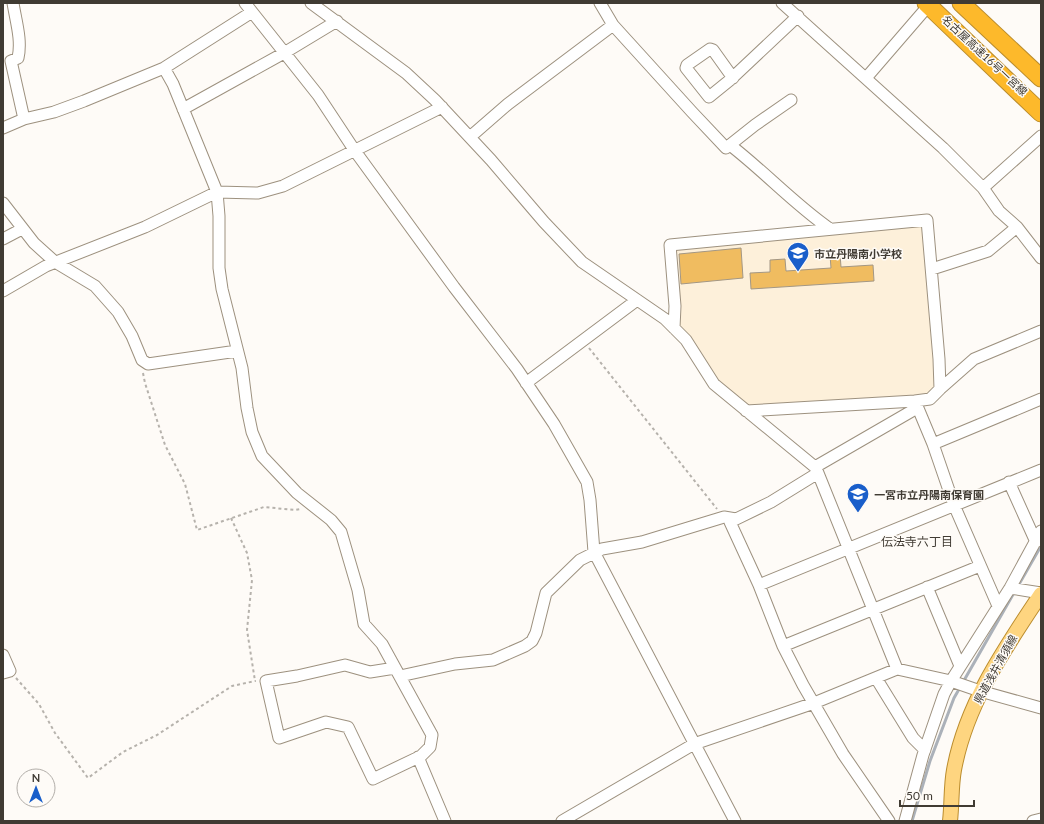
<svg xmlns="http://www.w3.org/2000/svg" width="1044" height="824" font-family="Lato,'Noto Sans JP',sans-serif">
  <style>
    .built { fill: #fdf0da }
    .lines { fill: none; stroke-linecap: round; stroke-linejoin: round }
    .stream { stroke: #abb1b9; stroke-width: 3 }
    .building { fill: #f0bc60; stroke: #a39784 }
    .minor-casing { stroke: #9d917f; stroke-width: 13 }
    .major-casing { stroke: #bb8d2e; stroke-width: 16 }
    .highway-casing { stroke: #bb8d2e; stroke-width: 19 }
    .path { stroke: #b6b2ac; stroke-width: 2; stroke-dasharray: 3 3; stroke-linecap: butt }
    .minor { stroke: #fff; stroke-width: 11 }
    .major { stroke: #fed580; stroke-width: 14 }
    .highway { stroke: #fdb92b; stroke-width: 17 }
    .labels { text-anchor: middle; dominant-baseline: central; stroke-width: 3; stroke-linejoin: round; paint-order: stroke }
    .street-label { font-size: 11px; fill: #403b33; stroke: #fefbf7 }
    .poi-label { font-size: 11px; font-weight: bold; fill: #403b33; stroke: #fefbf7; text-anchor: start }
    .neighbourhood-label { font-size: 12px; fill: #403b33; stroke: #fefbf7 }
  </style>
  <rect width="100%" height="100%" fill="#fefbf7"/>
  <path class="built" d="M 923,225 L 937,387 L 930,395 L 749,406 L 714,378 L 679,327 L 674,249 Z"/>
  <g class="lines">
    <path class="stream" d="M 1018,586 L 1041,546
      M 912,821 L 930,761 L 954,698 L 1015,591"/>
  </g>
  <path class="building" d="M 741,248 L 743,278 L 681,284 L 679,254 Z
    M 840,254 L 841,267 L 873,265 L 874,281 L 751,289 L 750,273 L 770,272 L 770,260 L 785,259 L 786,271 L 831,268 L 830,255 Z"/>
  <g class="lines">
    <g class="minor-casing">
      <path id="minor" d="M 13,3 C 16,22 22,40 18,58 L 11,61 L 24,119
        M 245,3 L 318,95 L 355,151 L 454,287 L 517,369 L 554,424 L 587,482 L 590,500 L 594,552 L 735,821
        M 311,3 L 406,73 L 435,100 L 491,160 L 544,222 L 582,262 L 665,319 L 686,340 L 714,384 L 815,467 L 818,473 L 897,669
        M 600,3 L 613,25 L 692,112 L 726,148 L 755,125 L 791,100
        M 782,3 L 943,148 L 983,188 L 999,211 L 1017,227 L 1041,258
        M 164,68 L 173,84 L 217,192 L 219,216 L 219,268 L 222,289 L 242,368 L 247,408 L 252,432 L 262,456 L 297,493 L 331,520 L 341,532 L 358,590 L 364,624 L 382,644 L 432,735 L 430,747 L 421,756 L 373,779 L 348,727 L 326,722 L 279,738 L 266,681 L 297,676 L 345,665 L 370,672 L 395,668
        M 733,78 L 713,50 L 710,49 L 687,65 L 686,68 L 709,97 L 730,80 L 798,16
        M 866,78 L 929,5
        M 183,109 L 284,53 L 337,21
        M 3,128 L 24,119 L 54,112 L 84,101 L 164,68 L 252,12
        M 470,137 L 508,104 L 613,25
        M 730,145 C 765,172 794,204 830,229
        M 983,188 L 1041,136
        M 3,203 L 34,243 L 55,262 L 95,286 L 118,312 L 132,336 L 142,360 L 148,364 L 237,351
        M 3,239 L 22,229
        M 932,269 L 988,251 L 1017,227
        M 3,291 L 46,266 L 145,227 L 217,192 L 258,193 L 283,186 L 442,107
        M 674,328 L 675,306 L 670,245 L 927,220 L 939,359 L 940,389 L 930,399 L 915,401
        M 526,383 L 637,300
        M 940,389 L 974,359 L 1041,331
        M 746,411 L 915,401 L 933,444 L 954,505 L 998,606
        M 933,444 L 1041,399
        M 815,467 L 917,408
        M 818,473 L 771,502 L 730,522 L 759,585 L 783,646 L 803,685 L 843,754 L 889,821
        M 1009,482 L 1036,542
        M 759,585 L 1041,470
        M 927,587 L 960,666
        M 1010,588 L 1041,593
        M 783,646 L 980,566
        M 3,655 L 10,671 L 3,673
        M 400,676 L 455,664 L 493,660 L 525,646 L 532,641 L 536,633 L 546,593 L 580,560 L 602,549 L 642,542 L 724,517 L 736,519
        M 876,678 L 913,738 L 925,750
        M 418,757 L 445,821
        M 562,821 L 694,744 L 814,703 L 897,669 L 951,681 L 980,691 L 1041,708
        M 905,821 L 923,755 L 944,694 L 951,681 L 1010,588 L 1041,531
        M 1033,821 L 1041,819"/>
    </g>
    <g class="major-casing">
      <path id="major" d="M 950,821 C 952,804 951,786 954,770 C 966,704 1005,648 1041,594"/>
    </g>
    <g class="highway-casing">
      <path id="highway" d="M 926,3 L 1041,113
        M 961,3 L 1041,78"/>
    </g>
    <path class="path" d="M 589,348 L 717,509
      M 143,373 L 145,383 L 165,445 L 185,484 L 197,530 L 264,507 L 295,510 L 300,509
      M 231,518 L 247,553 L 252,580 L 247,630 L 255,681 L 256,681
      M 16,678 L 39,704 L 55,733 L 88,778 L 123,752 L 157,735 L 232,686 L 255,681"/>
    <use href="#minor" class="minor"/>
    <use href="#major" class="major"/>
    <use href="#highway" class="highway"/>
  </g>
  <defs>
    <g id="school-pin" transform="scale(1.15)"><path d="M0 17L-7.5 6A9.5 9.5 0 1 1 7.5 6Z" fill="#195eca" stroke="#fefbf7"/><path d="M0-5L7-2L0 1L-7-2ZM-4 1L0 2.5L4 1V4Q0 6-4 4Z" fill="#fff"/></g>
  </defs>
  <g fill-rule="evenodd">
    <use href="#school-pin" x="798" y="253"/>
    <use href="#school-pin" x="858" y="494"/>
  </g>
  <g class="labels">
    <g class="street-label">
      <text transform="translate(985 55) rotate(43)">名古屋高速16号一宮線</text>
      <text transform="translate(995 669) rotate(-61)">県道浅井清須線</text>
    </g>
    <g class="poi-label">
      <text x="814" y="253">市立丹陽南小学校</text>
      <text x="874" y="494">一宮市立丹陽南保育園</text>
    </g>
    <g class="neighbourhood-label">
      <text x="917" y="541">伝法寺六丁目</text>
    </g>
  </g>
  <rect width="1044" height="824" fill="none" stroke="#403b33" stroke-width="8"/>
  <g transform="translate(36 788)"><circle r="19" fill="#fefbf7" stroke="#b2aea9"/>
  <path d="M0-3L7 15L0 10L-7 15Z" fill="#195eca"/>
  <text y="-6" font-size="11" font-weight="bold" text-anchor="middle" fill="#403b33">N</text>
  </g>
  <path d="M900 800v6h74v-6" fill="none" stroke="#403b33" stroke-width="2"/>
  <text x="906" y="800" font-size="12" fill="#403b33" stroke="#fefbf7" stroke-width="3" paint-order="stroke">50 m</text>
</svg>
